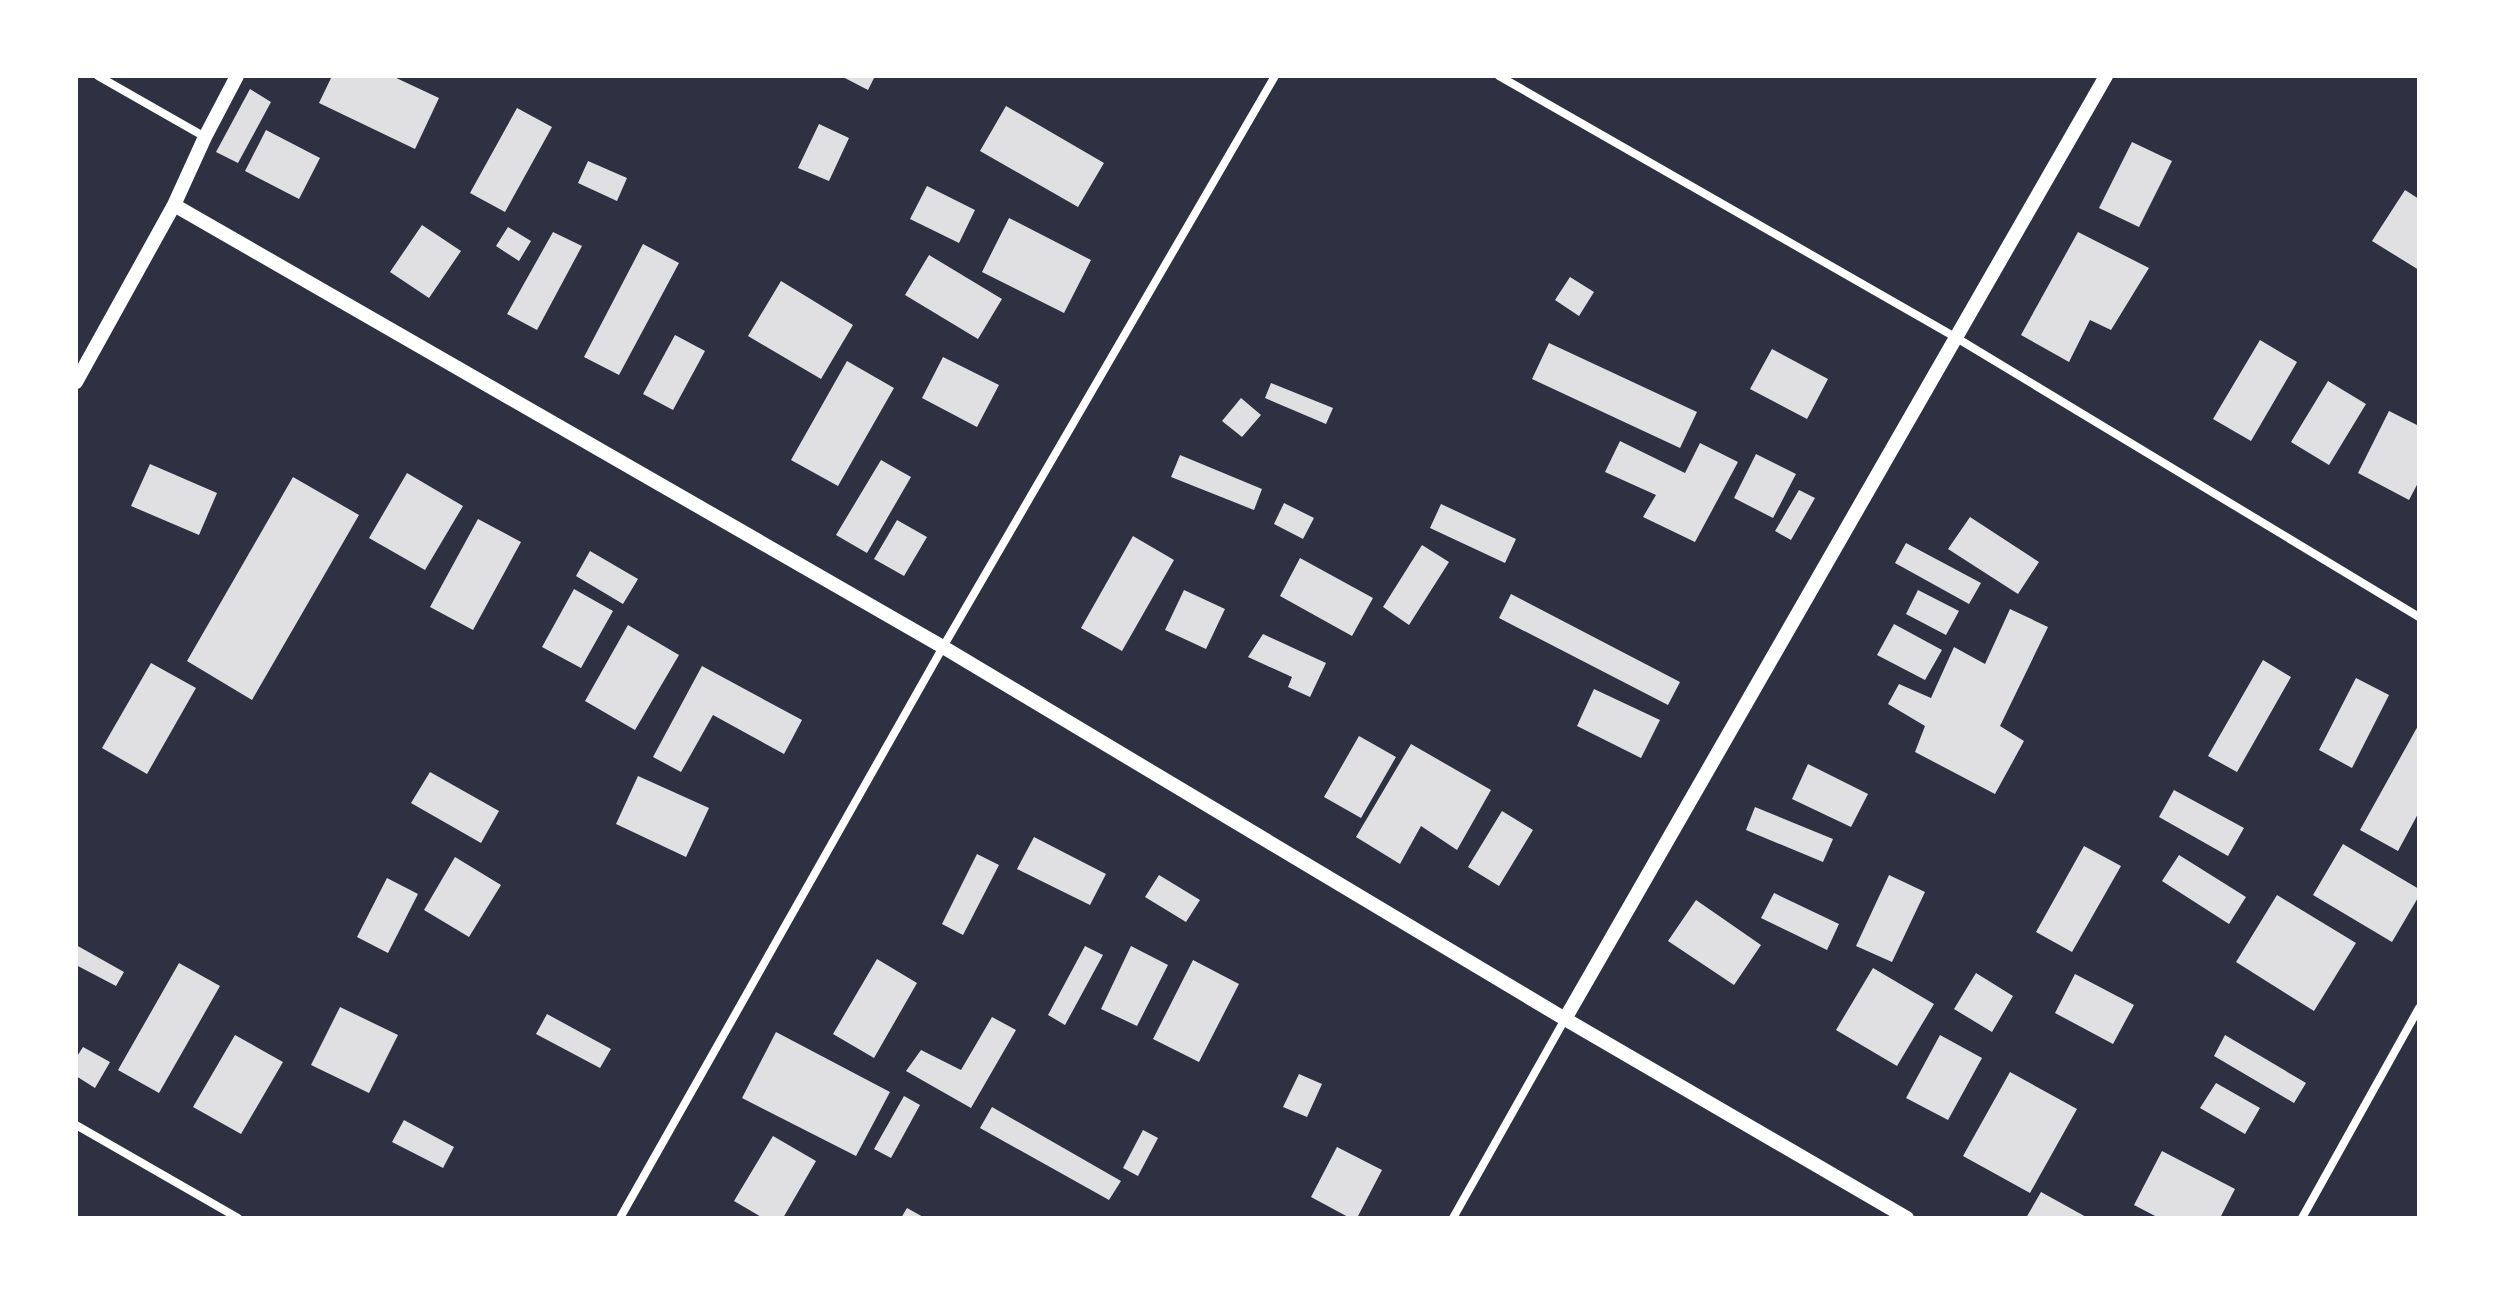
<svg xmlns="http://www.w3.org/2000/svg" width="2495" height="1294" font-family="Helvetica,sans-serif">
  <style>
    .building { fill: #e0e0e3 }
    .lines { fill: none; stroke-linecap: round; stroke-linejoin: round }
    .minor { stroke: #fff; stroke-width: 8 }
    .tertiary { stroke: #fff; stroke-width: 14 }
  </style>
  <rect width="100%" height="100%" fill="#2d3142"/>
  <path class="building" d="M 332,76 L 392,76 L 439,98 L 415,149 L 319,103 Z
    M 841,76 L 875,76 L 868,90 Z
    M 250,89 L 271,102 L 238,163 L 216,152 Z
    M 1006,106 L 1104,163 L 1078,207 L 980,151 Z
    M 517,108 L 552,127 L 505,212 L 470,193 Z
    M 819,124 L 849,138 L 829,181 L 798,168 Z
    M 266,130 L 320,158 L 299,199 L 245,171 Z
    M 2132,142 L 2172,161 L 2139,227 L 2099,208 Z
    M 588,161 L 627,178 L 617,201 L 578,183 Z
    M 927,186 L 975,210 L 959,243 L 910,219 Z
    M 2405,190 L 2419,199 L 2419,270 L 2372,241 Z
    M 1009,218 L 1091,260 L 1064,313 L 982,272 Z
    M 422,225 L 461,251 L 429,298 L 390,272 Z
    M 508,227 L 531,241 L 519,261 L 496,246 Z
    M 553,232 L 582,246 L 537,330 L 507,314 Z
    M 2078,232 L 2149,268 L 2111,330 L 2090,320 L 2069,362 L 2021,335 Z
    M 643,244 L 679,263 L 619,375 L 584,357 Z
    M 929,255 L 1002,299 L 978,339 L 905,295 Z
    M 1570,277 L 1594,292 L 1579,316 L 1555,300 Z
    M 781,281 L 853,325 L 821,379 L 748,336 Z
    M 675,335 L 705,351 L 673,410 L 643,394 Z
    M 2260,340 L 2297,362 L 2251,441 L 2213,419 Z
    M 1549,343 L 1697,412 L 1680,448 L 1532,379 Z
    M 1772,349 L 1828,379 L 1807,419 L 1750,389 Z
    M 943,357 L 999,385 L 977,427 L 922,398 Z
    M 847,361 L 894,388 L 838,486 L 791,460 Z
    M 2328,381 L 2366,404 L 2329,465 L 2291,442 Z
    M 1271,383 L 1333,408 L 1326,424 L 1265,398 Z
    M 1241,398 L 1261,415 L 1242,437 L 1222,421 Z
    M 2389,411 L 2419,426 L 2419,481 L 2409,500 L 2358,473 Z
    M 1620,441 L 1685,473 L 1700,443 L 1738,462 L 1695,542 L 1643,517 L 1656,495 L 1605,472 Z
    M 1756,454 L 1796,474 L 1773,518 L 1734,498 Z
    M 1180,455 L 1262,489 L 1254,510 L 1171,477 Z
    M 881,460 L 911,477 L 867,553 L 836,535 Z
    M 150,464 L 217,493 L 199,535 L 131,506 Z
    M 407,473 L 463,506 L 425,570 L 369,538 Z
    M 293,477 L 359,515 L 252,700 L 187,661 Z
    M 1799,490 L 1815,498 L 1791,540 L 1775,531 Z
    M 1284,503 L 1314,518 L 1303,539 L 1274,524 Z
    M 1441,504 L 1516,539 L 1505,563 L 1430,528 Z
    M 1970,517 L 2039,562 L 2018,594 L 1948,549 Z
    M 478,519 L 521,542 L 473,630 L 430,607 Z
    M 897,520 L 927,537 L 904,576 L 874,559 Z
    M 1133,536 L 1174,560 L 1122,651 L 1081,628 Z
    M 1906,543 L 1981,583 L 1969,604 L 1895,563 Z
    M 1422,545 L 1449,562 L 1409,625 L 1383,607 Z
    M 590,551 L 638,579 L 623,604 L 576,576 Z
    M 1300,558 L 1373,598 L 1352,636 L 1280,596 Z
    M 574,589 L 613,611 L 581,668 L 542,647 Z
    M 1184,590 L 1225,609 L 1206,649 L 1165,630 Z
    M 1918,590 L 1959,611 L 1946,635 L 1906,614 Z
    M 1511,594 L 1680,682 L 1668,705 L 1499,618 Z
    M 2010,609 L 2048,627 L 2000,726 L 2024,741 L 1995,794 L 1915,752 L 1925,726 L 1888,704 L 1899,684 L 1931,698 L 1954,647 L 1985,664 Z
    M 1894,624 L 1942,650 L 1925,680 L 1877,655 Z
    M 628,625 L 679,655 L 635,730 L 585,701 Z
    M 1263,634 L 1326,663 L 1310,697 L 1288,687 L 1292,677 L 1248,657 Z
    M 2263,660 L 2291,677 L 2237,772 L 2208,756 Z
    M 151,663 L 196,688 L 147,774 L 102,748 Z
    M 702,666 L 802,720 L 784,754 L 713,715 L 681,772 L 653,757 Z
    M 2356,678 L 2389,695 L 2352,768 L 2319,750 Z
    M 1594,689 L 1660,720 L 1641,758 L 1577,726 Z
    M 2419,724 L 2419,812 L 2398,851 L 2360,830 Z
    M 1359,736 L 1396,757 L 1361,818 L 1324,797 Z
    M 1411,744 L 1491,790 L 1457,850 L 1421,826 L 1400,864 L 1356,837 Z
    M 1808,764 L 1868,794 L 1851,827 L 1792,799 Z
    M 430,772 L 499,811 L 481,843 L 411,803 Z
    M 638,776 L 709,808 L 686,857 L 616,824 Z
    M 2174,790 L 2244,828 L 2228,856 L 2159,817 Z
    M 1755,807 L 1833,839 L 1823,862 L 1746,830 Z
    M 1502,811 L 1533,830 L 1499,886 L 1468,867 Z
    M 1034,837 L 1106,874 L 1090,905 L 1017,869 Z
    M 2343,844 L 2419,889 L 2419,896 L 2392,942 L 2313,895 Z
    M 2084,846 L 2121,866 L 2072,952 L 2036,932 Z
    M 977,854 L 999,865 L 963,935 L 942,924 Z
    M 2179,855 L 2246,897 L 2229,924 L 2162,881 Z
    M 455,857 L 501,885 L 469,937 L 424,910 Z
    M 1159,875 L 1200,900 L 1186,922 L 1145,897 Z
    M 1889,875 L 1925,892 L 1892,962 L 1856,946 Z
    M 387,878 L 418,894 L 388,953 L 357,937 Z
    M 1774,893 L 1839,924 L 1827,950 L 1761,918 Z
    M 2277,895 L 2356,943 L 2314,1011 L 2236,962 Z
    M 1696,900 L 1761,945 L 1734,985 L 1668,941 Z
    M 76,945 L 124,972 L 116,986 L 76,965 Z
    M 1085,946 L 1103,955 L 1065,1025 L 1048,1015 Z
    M 1131,946 L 1168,965 L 1137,1026 L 1101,1009 Z
    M 877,959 L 917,983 L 874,1058 L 833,1034 Z
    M 1193,960 L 1239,984 L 1199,1062 L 1153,1039 Z
    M 179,963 L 220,986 L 159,1093 L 118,1070 Z
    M 1873,968 L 1934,1004 L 1897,1066 L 1836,1030 Z
    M 1976,973 L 2013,996 L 1992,1032 L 1954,1009 Z
    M 2075,974 L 2134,1005 L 2113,1044 L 2055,1013 Z
    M 340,1007 L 398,1035 L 369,1093 L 311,1065 Z
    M 547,1014 L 611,1049 L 600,1068 L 536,1034 Z
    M 992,1017 L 1016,1030 L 971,1108 L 906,1071 L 921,1050 L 961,1070 Z
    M 776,1032 L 890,1092 L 856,1156 L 742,1098 Z
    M 235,1035 L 283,1062 L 241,1134 L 193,1107 Z
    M 1940,1035 L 1982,1058 L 1948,1120 L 1906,1098 Z
    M 2225,1035 L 2306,1083 L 2294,1103 L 2214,1056 Z
    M 83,1047 L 110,1062 L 95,1088 L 76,1076 L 76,1058 Z
    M 2010,1072 L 2077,1109 L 2030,1193 L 1963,1156 Z
    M 1299,1074 L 1322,1084 L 1307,1117 L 1283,1107 Z
    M 2216,1083 L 2260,1108 L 2245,1134 L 2200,1108 Z
    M 904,1096 L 920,1105 L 891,1158 L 874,1149 Z
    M 992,1107 L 1121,1181 L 1109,1200 L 980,1128 Z
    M 404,1120 L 454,1147 L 443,1168 L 392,1142 Z
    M 1143,1130 L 1158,1138 L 1138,1176 L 1123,1168 Z
    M 773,1136 L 816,1161 L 783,1218 L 763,1218 L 734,1201 Z
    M 1337,1147 L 1382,1170 L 1357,1218 L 1350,1218 L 1311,1197 Z
    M 2162,1151 L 2235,1189 L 2220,1218 L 2159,1218 L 2134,1205 Z
    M 2041,1192 L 2088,1218 L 2026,1218 Z
    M 907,1208 L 925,1218 L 901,1218 Z"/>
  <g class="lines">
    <path class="minor" d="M 98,76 L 205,137
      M 1499,76 L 1955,337 L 2419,617
      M 76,1125 L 238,1218
      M 620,1218 L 943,647 L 1275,76
      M 1453,1218 L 1565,1019
      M 2302,1218 L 2419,1008"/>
    <path class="tertiary" d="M 174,205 L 943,647 L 1565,1019 L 1907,1218
      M 76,382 L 174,205 L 205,137 L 237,76
      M 1565,1019 L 2106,76"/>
  </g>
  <rect width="2495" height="1294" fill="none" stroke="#ffffff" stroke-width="156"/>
</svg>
